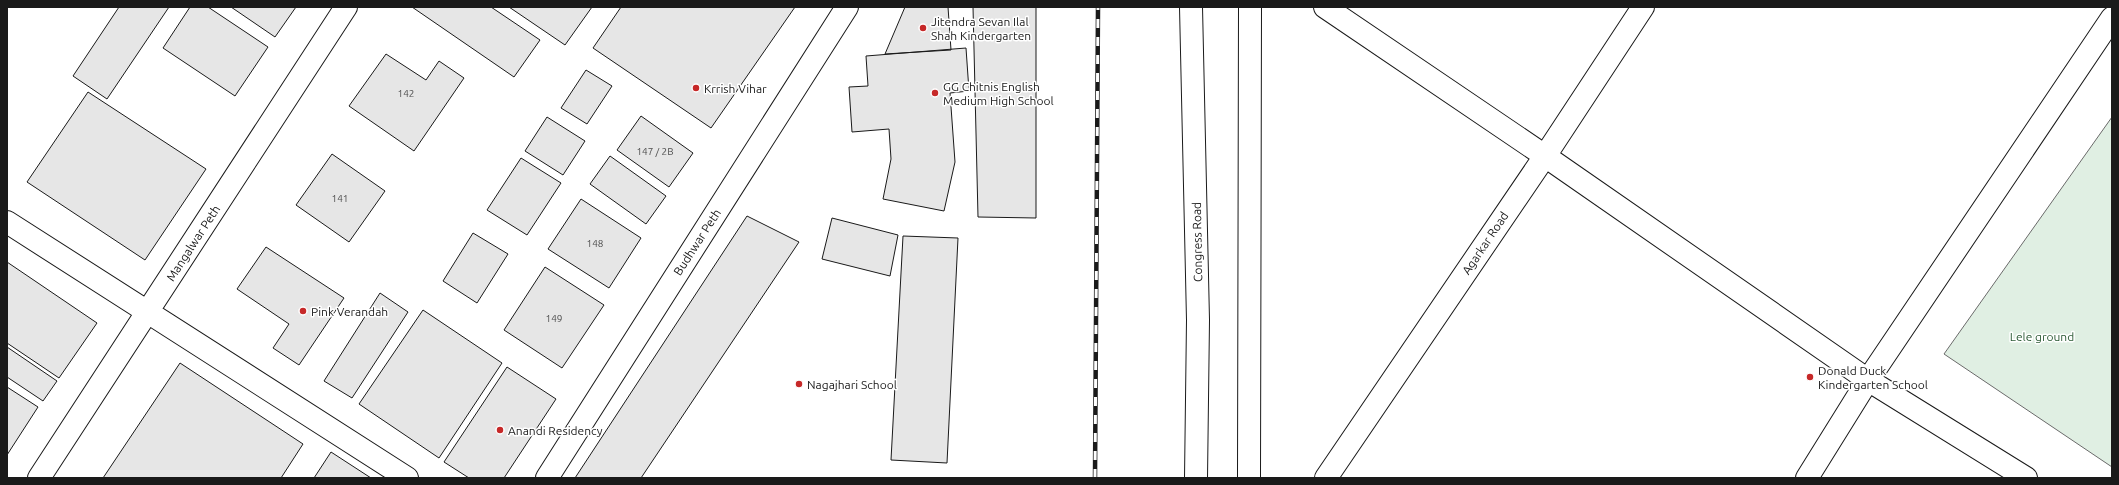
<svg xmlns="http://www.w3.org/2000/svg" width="2119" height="485" font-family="Ubuntu,sans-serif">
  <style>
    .green { fill: #e0efe3; stroke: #6a6a6a }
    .building { fill: #e6e6e6; stroke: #1a1a1a }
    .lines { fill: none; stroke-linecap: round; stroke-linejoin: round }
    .street-casing { stroke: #1a1a1a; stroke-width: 24 }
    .highway-casing { stroke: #1a1a1a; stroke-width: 24 }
    .street { stroke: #fff; stroke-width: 22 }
    .highway { stroke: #fff; stroke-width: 22 }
    .rail-casing { stroke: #1a1a1a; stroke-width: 4.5 }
    .rail { stroke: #fff; stroke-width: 3; stroke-dasharray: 9; stroke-linecap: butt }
    .poi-dot { fill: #c62828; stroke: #fff; stroke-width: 1.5 }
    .labels { text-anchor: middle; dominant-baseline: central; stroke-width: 3; stroke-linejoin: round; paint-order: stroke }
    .number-label { font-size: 10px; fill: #4d4d4d }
    .poi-label { font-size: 12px; fill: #1a1a1a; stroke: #fff; text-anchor: start }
    .street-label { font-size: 12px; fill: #1a1a1a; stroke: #fff }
    .park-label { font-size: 12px; fill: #2b5a34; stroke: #fff }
  </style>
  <rect width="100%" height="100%" fill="#fff"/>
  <path class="green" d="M 2112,117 L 2112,467 L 1944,354 Z"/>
  <path class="building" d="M 119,7 L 169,7 L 107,99 L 73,76 Z
    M 190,7 L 208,7 L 268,47 L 235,96 L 163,48 Z
    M 231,7 L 296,7 L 275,37 Z
    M 412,7 L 491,7 L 540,40 L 514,77 Z
    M 509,7 L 592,7 L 565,45 Z
    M 621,7 L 795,7 L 711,128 L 593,48 Z
    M 905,7 L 948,7 L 951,50 L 885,54 Z
    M 973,7 L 1036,7 L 1036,218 L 978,217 Z
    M 966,48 L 969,91 L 950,93 L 955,162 L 944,211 L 883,199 L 891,159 L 889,129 L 852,132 L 849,87 L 868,86 L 866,56 Z
    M 386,54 L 426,80 L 439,61 L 464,78 L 414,151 L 349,106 Z
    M 586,70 L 612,86 L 587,124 L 561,108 Z
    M 88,92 L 206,169 L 145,260 L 27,182 Z
    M 641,116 L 693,153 L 669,187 L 617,150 Z
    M 547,117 L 585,141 L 563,175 L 525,151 Z
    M 332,154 L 385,191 L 349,242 L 296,205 Z
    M 610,156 L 666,196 L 646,224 L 590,184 Z
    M 521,158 L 561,183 L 527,235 L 487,210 Z
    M 581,199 L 641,238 L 609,288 L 548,249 Z
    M 747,216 L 799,242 L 641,478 L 575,478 Z
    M 832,218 L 898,235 L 890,276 L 822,259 Z
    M 473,233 L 508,254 L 477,303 L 443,281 Z
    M 903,236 L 958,238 L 947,463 L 891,460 Z
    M 266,247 L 344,298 L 299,365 L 273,348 L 289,324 L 237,289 Z
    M 7,262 L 97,323 L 59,378 L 7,343 Z
    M 545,267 L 604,305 L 562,368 L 504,330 Z
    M 380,293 L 408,312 L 352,398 L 324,381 Z
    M 423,310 L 502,363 L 439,458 L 359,404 Z
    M 7,347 L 57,381 L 43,401 L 7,377 Z
    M 180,363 L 303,444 L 281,478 L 103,478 Z
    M 507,367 L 556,399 L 504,478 L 469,478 L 444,462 Z
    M 7,387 L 38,407 L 7,455 Z
    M 331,452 L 371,478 L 314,478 Z"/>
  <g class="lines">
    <g class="street-casing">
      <path id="street" d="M 1325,7 L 1545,156 L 1868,380 L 2026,478
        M 7,222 L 407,478
        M 39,478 L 346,7
        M 547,478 L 847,7
        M 1326,478 L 1545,156 L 1643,7
        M 1807,478 L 1868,380 L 2112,18"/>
    </g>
    <g class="highway-casing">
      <path id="highway" d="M 1191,7 L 1198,320 L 1196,478
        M 1249,478 L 1250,7"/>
    </g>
    <use href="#street" class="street"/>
    <use href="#highway" class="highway"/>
    <g class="rail-casing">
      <path id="rail" d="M 1095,478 L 1098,7"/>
    </g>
    <use href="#rail" class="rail"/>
  </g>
  <g class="poi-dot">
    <circle cx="923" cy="28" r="4"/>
    <circle cx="696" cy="88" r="4"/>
    <circle cx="935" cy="93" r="4"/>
    <circle cx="303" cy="311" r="4"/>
    <circle cx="1810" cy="377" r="4"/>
    <circle cx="799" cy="384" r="4"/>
    <circle cx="500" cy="430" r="4"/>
  </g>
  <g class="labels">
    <g class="number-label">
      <text x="406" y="93">142</text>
      <text x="655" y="151">147 / 2B</text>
      <text x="340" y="198">141</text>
      <text x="595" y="243">148</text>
      <text x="554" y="318">149</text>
    </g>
    <g class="poi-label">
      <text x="931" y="21">Jitendra Sevan Ilal<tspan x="931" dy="14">Shah Kindergarten</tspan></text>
      <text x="943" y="86">GG Chitnis English<tspan x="943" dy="14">Medium High School</tspan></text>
      <text x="704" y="88">Krrish Vihar</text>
      <text x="311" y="311">Pink Verandah</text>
      <text x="1818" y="370">Donald Duck<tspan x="1818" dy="14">Kindergarten School</tspan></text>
      <text x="807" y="384">Nagajhari School</text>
      <text x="508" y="430">Anandi Residency</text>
    </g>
    <g class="street-label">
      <text transform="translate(697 242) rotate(-57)">Budhwar Peth</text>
      <text transform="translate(1197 242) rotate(-91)">Congress Road</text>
      <text transform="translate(193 243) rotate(-57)">Mangalwar Peth</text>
      <text transform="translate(1485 243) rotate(-56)">Agarkar Road</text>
    </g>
    <g class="park-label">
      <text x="2042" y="336">Lele ground</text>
    </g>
  </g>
  <rect width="2119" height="485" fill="none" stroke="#1a1a1a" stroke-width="16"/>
</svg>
